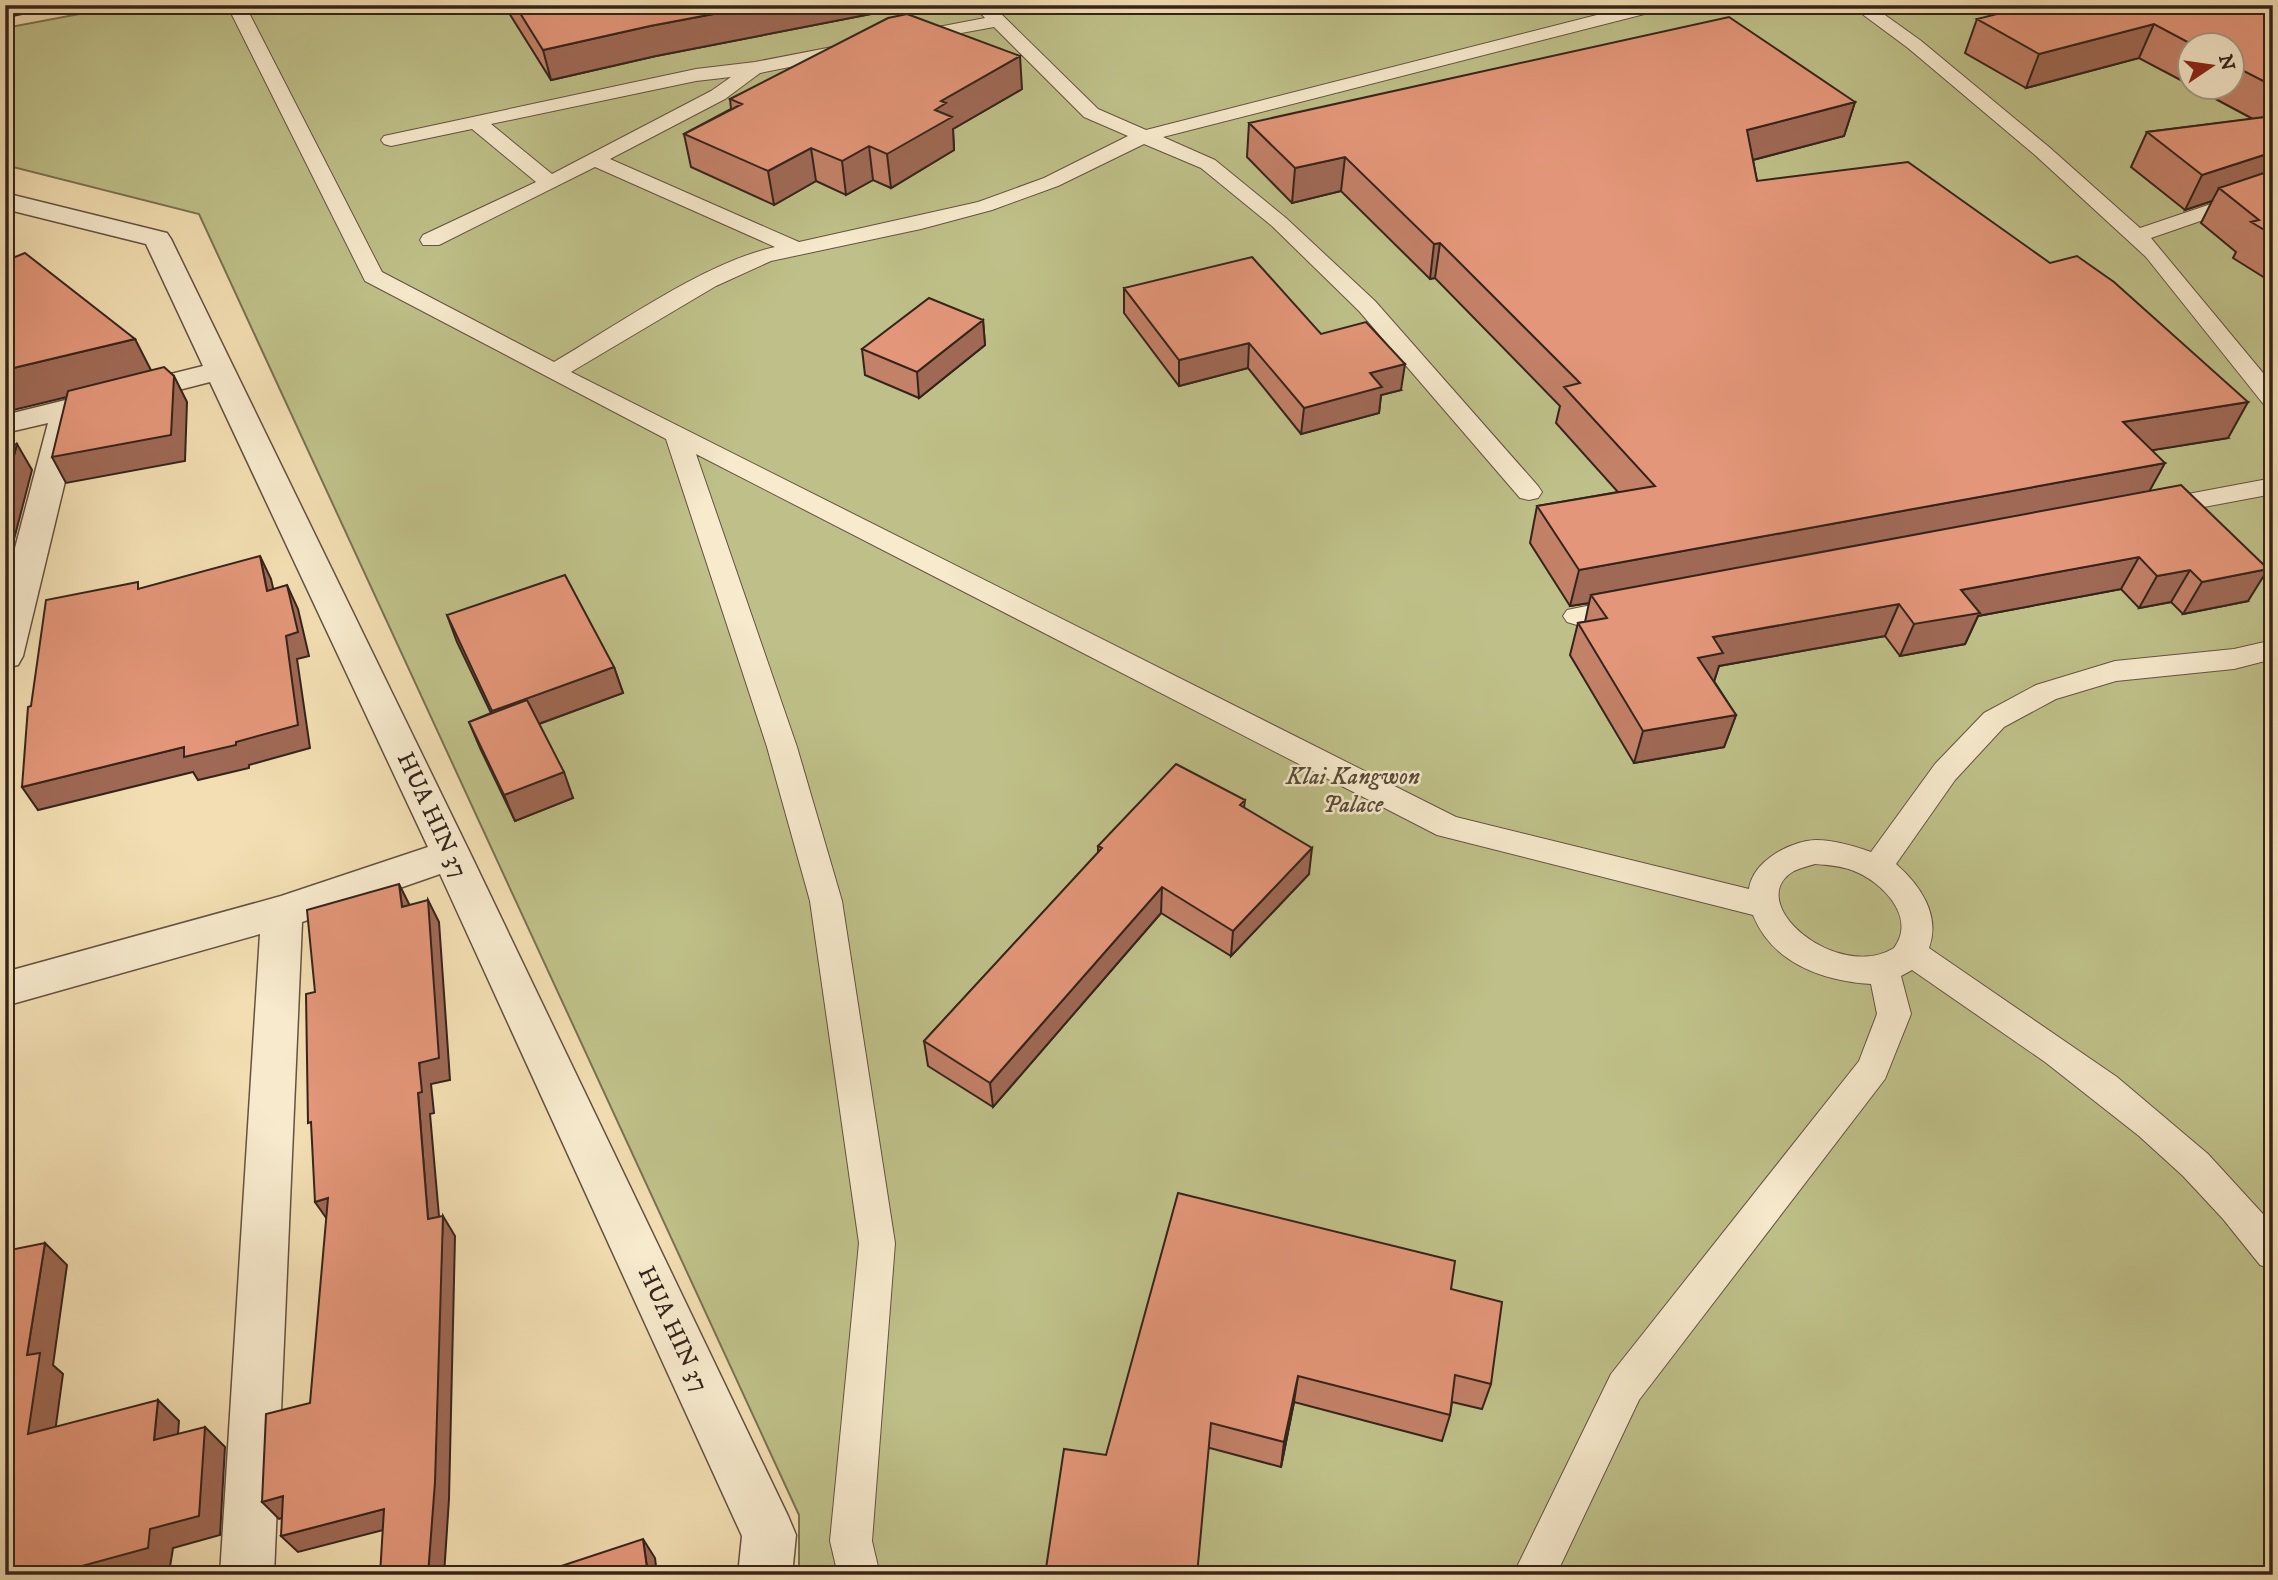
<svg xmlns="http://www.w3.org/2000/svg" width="2278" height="1580" font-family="'IM FELL DW Pica',serif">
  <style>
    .green { fill: #bfc089; stroke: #7a7252; stroke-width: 2; fill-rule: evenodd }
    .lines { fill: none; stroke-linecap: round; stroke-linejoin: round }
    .service-casing { stroke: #645241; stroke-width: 2 }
    .minor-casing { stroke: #645241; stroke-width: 3 }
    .primary-casing { stroke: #35241b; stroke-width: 3 }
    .service { fill: #f7eacd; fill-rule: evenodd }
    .minor { fill: #f7eacd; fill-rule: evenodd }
    .primary { fill: #f2deb2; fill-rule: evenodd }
    .wall { fill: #c38168; stroke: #35241b; stroke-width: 2 }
    .shaded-wall { fill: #9f6955; stroke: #35241b; stroke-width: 2 }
    .building { fill: #e39679; stroke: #35241b; stroke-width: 2 }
    .labels { text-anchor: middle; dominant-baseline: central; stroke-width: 5; stroke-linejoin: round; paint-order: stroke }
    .park-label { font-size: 24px; font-style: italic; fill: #584b36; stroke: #f7eacd }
    .street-label { font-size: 24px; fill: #35241b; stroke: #f7eacd }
  </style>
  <rect width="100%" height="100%" fill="#f2deb2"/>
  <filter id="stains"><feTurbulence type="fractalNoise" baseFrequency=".00286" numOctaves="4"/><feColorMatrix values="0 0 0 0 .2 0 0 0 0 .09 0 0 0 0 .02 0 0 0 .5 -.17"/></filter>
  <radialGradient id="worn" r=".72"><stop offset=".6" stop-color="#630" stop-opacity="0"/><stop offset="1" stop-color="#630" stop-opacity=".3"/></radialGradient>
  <path class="green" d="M 127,5 L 2273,5 L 2273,1575 L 799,1575 L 799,1515 L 199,214 L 5,165 L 5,28 ZM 2190,46 L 2232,46 L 2232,88 L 2190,88 Z"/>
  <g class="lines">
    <g class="service-casing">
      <path id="service" d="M 227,5 L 245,5 L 382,272 L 554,362 C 616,326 705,262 775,247 L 595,167 L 439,245 L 423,245 L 420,240 L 423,235 L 536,182 L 472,129 L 391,146 L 384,144 L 381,140 L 384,136 L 696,69 L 755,62 L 853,43 L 860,45 L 862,49 L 860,53 L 760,73 L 725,99 L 610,159 L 799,242 L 978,202 L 1044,178 L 1128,136 L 1084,117 L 994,27 L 912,42 L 903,37 L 912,32 L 985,18 L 973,5 L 992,5 L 1098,109 L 1146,130 L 1636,5 L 1667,5 L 1664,9 L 1163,137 L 1215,160 L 1286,218 L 1375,301 L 1538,486 L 1542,492 L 1538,498 L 1529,500 L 1520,498 L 1359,311 L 1272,226 L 1201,168 L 1144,144 L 1058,186 L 992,210 L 921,229 L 771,261 L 716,286 L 571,372 L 1456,817 L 1749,889 C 1753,861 1790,841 1816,840 C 1834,840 1854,846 1871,852 L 1935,764 L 1984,713 L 2036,685 L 2115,661 L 2234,649 L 2273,640 L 2273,659 L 2234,669 L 2116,681 L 2056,699 L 2004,727 L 1955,780 L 1896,864 C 1920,885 1941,915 1929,948 L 2117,1077 L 2208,1154 L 2273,1225 L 2273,1270 L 2260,1265 L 2223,1219 L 2183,1176 L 2139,1136 L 2045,1062 L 1912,970 L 1901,976 L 1911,1014 L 1885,1079 L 1639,1400 L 1556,1575 L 1513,1575 L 1611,1374 L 1859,1061 L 1877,1014 L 1871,984 C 1823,981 1772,963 1753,915 L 1437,835 L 696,454 L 797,747 L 842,901 L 895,1243 L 872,1541 L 880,1575 L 838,1575 L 830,1541 L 859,1243 L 810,901 L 767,747 L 666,439 L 365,281 ZM 731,77 L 711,91 L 552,174 L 491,124 L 696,81 ZM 1815,864 C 1828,865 1842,866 1854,871 C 1882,882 1917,917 1894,948 C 1837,983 1741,902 1794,871 C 1800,868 1808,866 1815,864 Z
        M 1850,5 L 1871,5 L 1920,40 L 2049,147 L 2140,228 L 2273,183 L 2273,196 L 2151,238 L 2273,385 L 2273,408 L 2265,406 L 2146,257 L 2035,155 L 1908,48 Z
        M 2273,478 L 2273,494 L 2156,516 L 2147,514 L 2143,508 L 2147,502 L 2156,500 Z
        M 1626,598 L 1636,601 L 1639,607 L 1636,613 L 1577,625 L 1567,622 L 1563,616 L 1567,610 Z"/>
    </g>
    <g class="minor-casing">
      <path id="minor" d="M 5,193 L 167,233 L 171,239 L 471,855 L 788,1516 L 796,1535 L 792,1575 L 738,1575 L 742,1536 L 440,874 L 302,922 L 274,1575 L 220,1575 L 260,934 L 5,1006 L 5,972 L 281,896 L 428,847 L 210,382 L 81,415 L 23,656 L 18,665 L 5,668 L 5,586 L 48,423 L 5,433 L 5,415 L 203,366 L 146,244 L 5,209 Z"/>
    </g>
    <g class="primary-casing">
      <path id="primary" d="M 5,5 L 42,5 L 39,10 L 5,17 Z"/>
    </g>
    <use href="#service" class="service"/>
    <use href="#minor" class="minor"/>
    <use href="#primary" class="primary"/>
  </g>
  <path class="wall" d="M 504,5 L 917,5 L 656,56 L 551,80 Z
    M 2273,5 L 2273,283 L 2233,258 L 2236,252 L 2201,223 L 2212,201 L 2185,210 L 2131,167 L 2147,132 L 2253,119 L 2195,88 L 2232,88 L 2232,46 L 2190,46 L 2190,85 L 2139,58 L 2026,88 L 1965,53 L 1977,19 Z
    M 1022,89 L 953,129 L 954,150 L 891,188 L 873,180 L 846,195 L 816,181 L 774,205 L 691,167 L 684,134 L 731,109 L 730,99 Z
    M 1855,102 L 1844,136 L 1753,160 L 1757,181 L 2228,438 L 2152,450 L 2149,491 L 2248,601 L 2183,614 L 2171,602 L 2139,608 L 2121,589 L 1978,616 L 1965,644 L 1900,656 L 1885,636 L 1719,666 L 1714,681 L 1736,715 L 1724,747 L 1634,763 L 1570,655 L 1578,623 L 1585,622 L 1589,603 L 1570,606 L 1530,543 L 1537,506 L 1618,492 L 1556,423 L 1560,406 L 1435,278 L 1430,279 L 1341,191 L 1292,203 L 1247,157 L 1249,123 Z
    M 1124,288 L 1321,334 L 1401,390 L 1381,395 L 1379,413 L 1301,434 L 1248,368 L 1179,386 L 1124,313 Z
    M 983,320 L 985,345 L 919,398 L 865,375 L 862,349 Z
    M 447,615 L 614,667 L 623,693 L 539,724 L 573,798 L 515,821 L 480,748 L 469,722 L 491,713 L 457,642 Z
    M 1245,800 L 1244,808 L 1309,874 L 1231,956 L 1161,913 L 993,1107 L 928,1066 L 924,1041 L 1098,853 L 1098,846 Z
    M 1451,1289 L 1491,1384 L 1482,1409 L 1452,1402 L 1450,1415 L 1442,1441 L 1294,1402 L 1281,1467 L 1210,1448 L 1106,1455 Z"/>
  <path class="shaded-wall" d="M 761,5 L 917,5 L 656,56 L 551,80 L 543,50 L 650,26 Z
    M 2154,24 L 2139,58 L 2026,88 L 2039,54 Z
    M 1020,56 L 1022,89 L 953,129 L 954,150 L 891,188 L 887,154 L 941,101 Z
    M 1855,102 L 1844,136 L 1737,164 L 1747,130 Z
    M 869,146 L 873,180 L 846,195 L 842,161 Z
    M 811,148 L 816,181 L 774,205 L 768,171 Z
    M 2273,152 L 2273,181 L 2219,188 L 2212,201 L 2185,210 L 2202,175 Z
    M 1345,157 L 1341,191 L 1292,203 L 1295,168 Z
    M 1440,243 L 1435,278 L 1430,279 L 1434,244 Z
    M 983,320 L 985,345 L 919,398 L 917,372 Z
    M 135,339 L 154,376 L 5,412 L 5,370 Z
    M 1249,343 L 1248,368 L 1179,386 L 1179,360 Z
    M 1405,364 L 1401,390 L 1381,395 L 1379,413 L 1301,434 L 1304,408 L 1370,373 Z
    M 174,376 L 187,402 L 185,461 L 66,483 L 52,457 Z
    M 2248,402 L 2228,438 L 2104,458 L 2123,422 Z
    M 17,444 L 32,470 L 5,574 L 5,489 Z
    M 2165,463 L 2145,499 L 1591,595 L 1589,603 L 1570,606 L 1579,570 Z
    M 260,556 L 271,579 L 279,614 L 267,591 Z
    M 2139,557 L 2121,589 L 1978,616 L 1965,644 L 1900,656 L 1914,624 L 1961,590 Z
    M 2268,569 L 2248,601 L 2183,614 L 2202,582 Z
    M 2190,570 L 2171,602 L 2139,608 L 2157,576 Z
    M 287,585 L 298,609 L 309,656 L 297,659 L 310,748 L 249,765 L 249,768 L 198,780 L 193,772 L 38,810 L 22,787 L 184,747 L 236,742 L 286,636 Z
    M 1899,604 L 1885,636 L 1719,666 L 1713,685 L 1698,658 L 1713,637 Z
    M 614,667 L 623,693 L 503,737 L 492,711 Z
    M 1736,715 L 1724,747 L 1634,763 L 1643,731 Z
    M 564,772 L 573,798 L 515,821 L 504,795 Z
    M 1312,848 L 1309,874 L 1231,956 L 1233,931 Z
    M 399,884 L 410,906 L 402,907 Z
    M 1162,887 L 1161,913 L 993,1107 L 990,1083 Z
    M 428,900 L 439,922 L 450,1080 L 431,1084 L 434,1113 L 430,1114 L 441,1239 L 428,1219 L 418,1093 Z
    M 328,1198 L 329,1222 L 315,1202 Z
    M 443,1216 L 455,1236 L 449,1499 L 444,1575 L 428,1575 Z
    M 45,1243 L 67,1265 L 53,1365 L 63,1374 L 52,1454 L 28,1434 L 27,1355 Z
    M 1298,1376 L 1294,1402 L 1281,1467 L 1284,1442 Z
    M 158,1400 L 179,1421 L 176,1460 L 154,1440 Z
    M 205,1427 L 225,1447 L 220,1535 L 173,1548 L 170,1567 L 142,1575 L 49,1575 L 150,1529 Z
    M 283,1496 L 300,1513 L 279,1519 L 262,1502 Z
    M 384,1509 L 399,1526 L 298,1552 L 281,1536 Z
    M 643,1539 L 655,1558 L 657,1575 L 648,1575 Z"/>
  <path class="building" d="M 515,5 L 761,5 L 650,26 L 543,50 Z
    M 2033,5 L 2273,5 L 2273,86 L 2232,65 L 2232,46 L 2195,46 L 2154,24 L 2039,54 L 1977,19 Z
    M 907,14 L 1020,56 L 941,101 L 946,103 L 935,110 L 952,117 L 887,154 L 869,146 L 842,161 L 811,148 L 768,171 L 684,134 L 742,104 L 730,99 L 888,18 Z
    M 1729,17 L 1855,102 L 1747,130 L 1757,181 L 1908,162 L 2050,263 L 2077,256 L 2114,282 L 2248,402 L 2123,422 L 2165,463 L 1579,570 L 1537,506 L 1655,486 L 1564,387 L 1580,383 L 1440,243 L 1434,244 L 1345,157 L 1295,168 L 1249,123 Z
    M 2273,116 L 2273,152 L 2202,175 L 2147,132 Z
    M 2273,170 L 2273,235 L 2251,222 L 2259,220 L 2219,188 Z
    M 25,253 L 135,339 L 5,370 L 5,261 Z
    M 1252,257 L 1321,334 L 1366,322 L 1405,364 L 1370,373 L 1382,387 L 1304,408 L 1249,343 L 1179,360 L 1124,288 Z
    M 929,298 L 983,320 L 917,372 L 862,349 Z
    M 164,367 L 174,376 L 171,435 L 52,457 L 68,391 Z
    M 17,444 L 5,489 L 5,446 Z
    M 2181,485 L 2268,569 L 2202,582 L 2190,570 L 2157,576 L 2139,557 L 1961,590 L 1980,613 L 1914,624 L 1899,604 L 1713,637 L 1723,653 L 1698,658 L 1736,715 L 1643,731 L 1578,623 L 1607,618 L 1591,595 Z
    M 260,556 L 267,591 L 287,585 L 298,632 L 286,636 L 298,725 L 236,742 L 236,745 L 184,757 L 184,747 L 22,787 L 28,707 L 31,706 L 46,600 L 138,582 L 138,589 Z
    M 565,575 L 614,667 L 492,711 L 447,615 Z
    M 527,700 L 564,772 L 504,795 L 469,722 Z
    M 1176,764 L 1245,800 L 1240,805 L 1312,848 L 1233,931 L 1162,887 L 990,1083 L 924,1041 L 1102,848 L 1098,846 Z
    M 399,884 L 402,907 L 428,900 L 439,1058 L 419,1063 L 422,1092 L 418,1093 L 428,1219 L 443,1216 L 435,1482 L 428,1575 L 380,1575 L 384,1509 L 281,1536 L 283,1496 L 262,1502 L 266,1414 L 310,1403 L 328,1198 L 315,1202 L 311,1122 L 308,1123 L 306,994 L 315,992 L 307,910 Z
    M 1178,1193 L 1455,1261 L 1451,1289 L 1502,1302 L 1491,1384 L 1455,1375 L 1450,1415 L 1298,1376 L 1284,1442 L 1211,1423 L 1197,1575 L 1045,1575 L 1064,1449 L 1106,1455 Z
    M 45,1243 L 27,1355 L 40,1353 L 28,1434 L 158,1400 L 154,1440 L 205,1427 L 199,1516 L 150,1529 L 148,1548 L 49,1575 L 5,1575 L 5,1251 Z
    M 643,1539 L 648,1575 L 534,1575 Z"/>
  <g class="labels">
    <g class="park-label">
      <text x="1353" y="777">Klai Kangwon<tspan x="1353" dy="28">Palace</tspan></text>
    </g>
    <g class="street-label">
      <text transform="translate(432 815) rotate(65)">HUA HIN 37</text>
      <text transform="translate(673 1329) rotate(65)">HUA HIN 37</text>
    </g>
  </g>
  <rect width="2278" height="1580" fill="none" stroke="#f2deb2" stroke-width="28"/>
  <rect x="7" y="7" width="2264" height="1566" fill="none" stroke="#35241b" stroke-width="3.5"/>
  <rect x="14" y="14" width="2250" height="1552" fill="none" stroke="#35241b" stroke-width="2"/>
  <g transform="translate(2211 66) rotate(77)"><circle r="33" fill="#f7eacd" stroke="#a99b86" stroke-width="2"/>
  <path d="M0-5L12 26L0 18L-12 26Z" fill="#8f2418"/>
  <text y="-10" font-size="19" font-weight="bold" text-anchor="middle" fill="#35241b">N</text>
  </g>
  <rect width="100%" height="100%" filter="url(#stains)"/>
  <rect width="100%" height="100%" fill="url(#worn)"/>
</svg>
